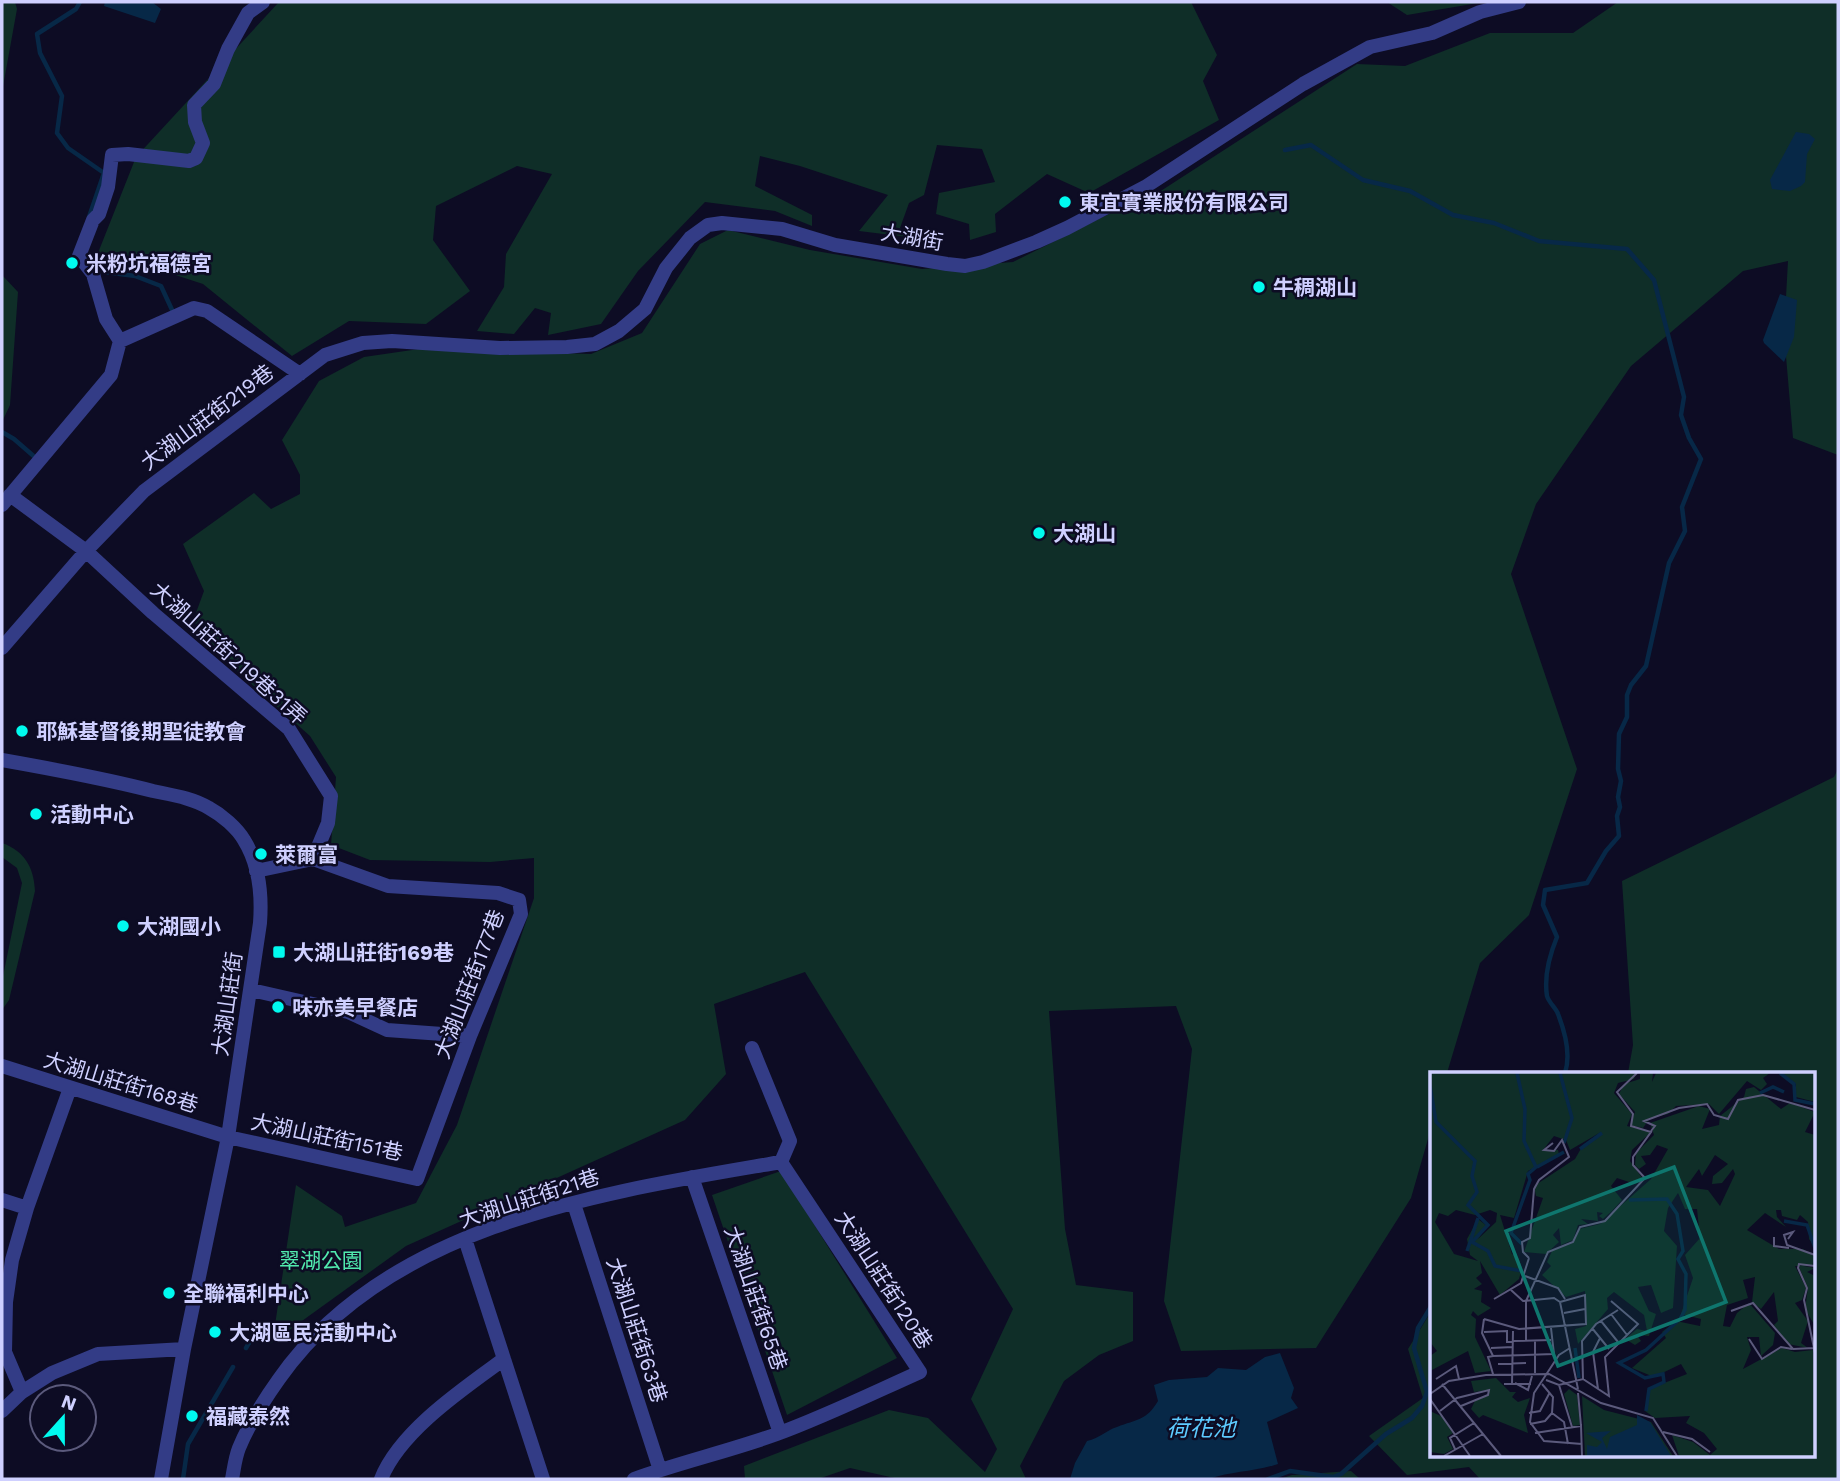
<svg xmlns="http://www.w3.org/2000/svg" width="1840" height="1481" font-family="'Work Sans','Noto Sans TC',sans-serif">
  <style>
    .green { fill: #0f2e28 }
    .water { fill: #072847 }
    .lines { fill: none; stroke-linecap: round; stroke-linejoin: round }
    .stream { stroke: #072847; stroke-width: 4.5 }
    .street { stroke: #333c86; stroke-width: 14 }
    .poi-dot { fill: #00faef; stroke: #0d0c24; stroke-width: 2.5 }
    .labels { text-anchor: middle; dominant-baseline: central; stroke-width: 5; stroke-linejoin: round; paint-order: stroke }
    .poi-label { font-size: 21px; font-weight: bold; fill: #cfd0ff; stroke: #0d0c24; text-anchor: start }
    .street-label { font-size: 21px; fill: #cfd0ff; stroke: #0d0c24 }
    .park-label { font-size: 21px; fill: #51e9ad; stroke: #0d0c24 }
    .water-label { font-size: 23px; font-style: italic; fill: #5dcbff; stroke: #0d0c24 }
    .inset-river { fill: none; stroke: #072847; stroke-width: 3.5 }
    .inset-road { fill: none; stroke: #5b5a7c; stroke-width: 2 }
    .view { fill: #0f766e; fill-opacity: 0.15; stroke: #0f766e; stroke-width: 3.5 }
    .inset-edge { fill: none; stroke: #cfd0ff; stroke-width: 3.5 }
  </style>
  <rect width="100%" height="100%" fill="#0d0c24"/>
  <path class="green" d="M 2,2 L 15,2 L 17,9 L 2,92 Z
    M 279,2 L 1191,2 L 1217,55 L 1203,81 L 1219,120 L 1089,193 L 1047,174 L 995,214 L 996,232 L 970,240 L 969,224 L 936,214 L 939,193 L 995,182 L 982,149 L 937,145 L 924,195 L 909,203 L 900,228 L 916,238 L 859,231 L 888,195 L 800,166 L 760,156 L 755,186 L 812,215 L 812,226 L 775,211 L 705,202 L 638,271 L 601,324 L 548,335 L 551,313 L 535,308 L 514,334 L 477,331 L 504,287 L 506,254 L 552,174 L 517,166 L 436,206 L 433,240 L 470,291 L 426,324 L 349,321 L 292,356 L 203,284 L 163,271 L 96,258 L 136,157 Z
    M 1387,2 L 1484,2 L 1407,15 Z
    M 1618,2 L 1838,2 L 1838,455 L 1793,438 L 1784,333 L 1788,261 L 1743,271 L 1631,366 L 1536,504 L 1511,574 L 1577,769 L 1529,915 L 1480,963 L 1447,1073 L 1432,1073 L 1432,1125 L 1411,1198 L 1316,1348 L 1181,1351 L 1164,1301 L 1192,1049 L 1176,1006 L 1049,1011 L 1065,1229 L 1076,1285 L 1133,1292 L 1133,1341 L 1099,1355 L 1064,1381 L 1020,1466 L 1026,1479 L 899,1479 L 850,1468 L 818,1479 L 745,1479 L 744,1466 L 889,1410 L 928,1418 L 985,1472 L 997,1449 L 971,1399 L 1013,1309 L 805,972 L 714,1004 L 726,1074 L 685,1120 L 406,1246 L 270,1344 L 275,1325 L 296,1185 L 342,1216 L 345,1227 L 416,1203 L 457,1125 L 534,898 L 534,858 L 490,862 L 370,860 L 331,845 L 336,777 L 310,736 L 228,663 L 193,621 L 204,591 L 183,544 L 254,493 L 271,509 L 300,494 L 300,475 L 282,440 L 319,381 L 364,357 L 419,349 L 591,354 L 642,333 L 700,244 L 728,230 L 810,250 L 922,269 L 1013,262 L 1113,212 L 1153,196 L 1357,64 L 1405,66 L 1490,33 L 1573,33 Z
    M 2,275 L 18,292 L 10,405 L 2,422 Z
    M 1838,769 L 1838,1479 L 1480,1479 L 1469,1467 L 1407,1475 L 1369,1436 L 1423,1398 L 1408,1349 L 1432,1310 L 1432,1455 L 1814,1455 L 1814,1073 L 1628,1073 L 1633,1045 L 1622,881 L 1834,777 Z
    M 2,843 C 25,851 34,868 35,891 L 9,1000 L 2,1010 L 2,981 L 22,883 L 17,868 L 2,857 Z
    M 781,1171 L 897,1358 L 787,1415 L 712,1195 Z
    M 1351,1471 L 1360,1479 L 1280,1479 L 1292,1475 Z"/>
  <path class="water" d="M 105,2 L 152,2 L 161,9 L 155,23 L 104,6 Z
    M 1796,132 L 1809,134 L 1815,139 L 1807,154 L 1805,182 L 1801,186 L 1790,191 L 1772,189 L 1770,180 Z
    M 1780,294 L 1797,300 L 1794,337 L 1784,362 L 1764,343 L 1763,340 Z
    M 1280,1353 L 1294,1388 L 1291,1398 L 1298,1408 L 1267,1422 L 1278,1464 C 1254,1472 1232,1471 1209,1479 L 1070,1479 L 1075,1463 L 1087,1441 C 1100,1438 1107,1430 1117,1427 C 1137,1419 1146,1421 1158,1401 L 1154,1385 L 1169,1380 L 1207,1377 L 1218,1368 L 1246,1370 L 1265,1357 Z"/>
  <g class="lines">
    <path class="stream" d="M 80,2 L 76,9 L 37,34 L 40,53 L 62,96 L 57,133 L 68,148 L 104,173 L 89,217
      M 1285,150 L 1311,145 L 1363,180 L 1410,191 L 1453,215 L 1494,223 L 1539,241 L 1627,249 L 1654,280 L 1684,397 L 1681,415 L 1689,438 L 1701,459 L 1682,507 L 1685,531 L 1669,563 L 1646,666 L 1631,685 L 1627,695 L 1627,717 L 1619,734 L 1618,769 L 1621,781 L 1618,797 L 1620,807 L 1617,816 L 1619,836 L 1606,851 L 1587,883 L 1545,890 L 1543,905 L 1557,937 C 1550,954 1544,977 1547,996 C 1549,1003 1556,1008 1558,1014 C 1565,1032 1571,1055 1565,1073
      M 105,272 L 135,276 L 161,286 L 173,312
      M 2,432 L 14,439 L 37,459
      M 246,1348 L 253,1336
      M 183,1479 L 188,1444 L 233,1367
      M 1268,1479 L 1290,1471 L 1333,1477 L 1341,1474 L 1386,1434 L 1412,1418 L 1422,1406 L 1427,1392 L 1414,1348 L 1418,1328 L 1432,1305"/>
    <path class="street" d="M 120,341 L 194,308 L 207,311 L 300,374
      M 10,495 L 86,551 L 153,613 L 289,729 L 331,796 L 328,823 L 313,859
      M 2,505 L 111,375 L 120,341 L 106,319 L 93,274 L 79,256 L 93,220 L 99,214 L 108,187 L 112,155 L 128,154 L 189,161 L 196,158 L 203,143 L 195,122 L 194,105 L 214,84 L 228,49 L 248,13 L 263,2
      M 2,648 L 86,551 L 144,491 L 325,355 L 363,343 L 392,341 L 500,348 L 567,347 L 595,344 L 619,331 L 645,309 L 666,268 L 690,238 L 708,225 L 722,223 L 782,229 L 835,245 L 947,264 L 965,266 L 983,262 L 1036,242 L 1067,228 L 1145,187 L 1303,84 L 1370,47 L 1432,33 L 1480,12 L 1519,2
      M 2,760 C 53,769 103,778 153,791 C 172,795 193,798 209,808 C 222,815 237,828 244,840 C 259,864 262,896 260,923 L 228,1137 L 184,1349 L 161,1479
      M 251,990 L 348,1012 L 387,1030 L 470,1036
      M 2,1066 L 228,1137 L 417,1179 L 470,1036 L 521,914 L 519,900 L 498,893 L 388,886 L 313,859 L 256,871
      M 692,1177 L 780,1433
      M 2,1200 L 27,1208
      M 574,1204 L 660,1470
      M 465,1239 L 543,1479
      M 22,1392 L 5,1352 L 6,1302 L 12,1260 L 27,1208 L 70,1088
      M 2,1411 L 22,1392 L 52,1373 L 98,1354 L 184,1349
      M 232,1479 C 234,1469 235,1458 239,1448 C 249,1424 264,1400 279,1379 C 389,1222 607,1192 781,1162
      M 381,1479 C 400,1431 463,1389 504,1359
      M 634,1479 C 681,1462 730,1451 777,1434 C 826,1416 873,1393 920,1372 L 781,1162 L 790,1141 L 752,1048"/>
  </g>
  <g class="poi-dot">
    <circle cx="1065" cy="202" r="7"/>
    <circle cx="72" cy="263" r="7"/>
    <circle cx="1259" cy="287" r="7"/>
    <circle cx="1039" cy="533" r="7"/>
    <circle cx="22" cy="731" r="7"/>
    <circle cx="36" cy="814" r="7"/>
    <circle cx="261" cy="854" r="7"/>
    <circle cx="123" cy="926" r="7"/>
    <rect x="272" y="945" width="14" height="14" rx="3.5"/>
    <circle cx="278" cy="1007" r="7"/>
    <circle cx="169" cy="1293" r="7"/>
    <circle cx="215" cy="1332" r="7"/>
    <circle cx="192" cy="1416" r="7"/>
  </g>
  <g class="labels">
    <g class="poi-label">
      <text x="1079" y="202">東宜實業股份有限公司</text>
      <text x="86" y="263">米粉坑福德宮</text>
      <text x="1273" y="287">牛稠湖山</text>
      <text x="1053" y="533">大湖山</text>
      <text x="36" y="731">耶穌基督後期聖徒教會</text>
      <text x="50" y="814">活動中心</text>
      <text x="275" y="854">萊爾富</text>
      <text x="137" y="926">大湖國小</text>
      <text x="293" y="952">大湖山莊街169巷</text>
      <text x="292" y="1007">味亦美早餐店</text>
      <text x="183" y="1293">全聯福利中心</text>
      <text x="229" y="1332">大湖區民活動中心</text>
      <text x="206" y="1416">福藏泰然</text>
    </g>
    <g class="street-label">
      <text transform="translate(912 237) rotate(10)">大湖街</text>
      <text transform="translate(207 417) rotate(-37)">大湖山莊街219巷</text>
      <text transform="translate(229 653) rotate(42)">大湖山莊街219巷31弄</text>
      <text transform="translate(469 984) rotate(-69)">大湖山莊街177巷</text>
      <text transform="translate(227 1004) rotate(-82)">大湖山莊街</text>
      <text transform="translate(121 1082) rotate(17)">大湖山莊街168巷</text>
      <text transform="translate(327 1137) rotate(12)">大湖山莊街151巷</text>
      <text transform="translate(529 1198) rotate(-18)">大湖山莊街21巷</text>
      <text transform="translate(884 1280) rotate(57)">大湖山莊街120巷</text>
      <text transform="translate(756 1298) rotate(71)">大湖山莊街65巷</text>
      <text transform="translate(637 1330) rotate(72)">大湖山莊街63巷</text>
    </g>
    <g class="park-label">
      <text x="321" y="1260">翠湖公園</text>
    </g>
    <g class="water-label">
      <text x="1201" y="1428">荷花池</text>
    </g>
  </g>
  <g transform="translate(1430 1072)">
    <rect width="385" height="385" fill="#0d0c24"/>
    <path d="M 0,1 L 206,1 L 204,7 L 188,11 L 184,21 L 202,42 L 197,54 L 221,60 L 202,78 L 200,89 L 213,107 L 205,112 L 187,106 L 181,114 L 192,128 L 182,139 L 173,147 L 169,144 L 173,141 L 167,140 L 168,149 L 151,147 L 158,152 L 148,153 L 143,168 L 131,173 L 129,156 L 123,163 L 129,170 L 116,182 L 94,180 L 113,126 L 106,124 L 104,114 L 145,87 L 153,73 L 171,60 L 140,78 L 136,68 L 124,64 L 113,78 L 128,78 L 129,82 L 98,99 L 84,146 L 70,143 L 82,182 L 88,185 L 92,196 L 89,207 L 70,223 L 50,189 L 52,201 L 46,206 L 52,212 L 44,217 L 52,219 L 51,230 L 61,236 L 48,244 L 43,239 L 41,243 L 46,247 L 45,265 L 61,299 L 45,301 L 38,279 L 0,299 L 0,284 L 7,279 L 0,270 ZM 26,138 L 45,143 L 60,138 L 67,141 L 66,150 L 48,167 L 57,154 L 48,147 L 37,167 L 40,183 L 48,189 L 24,182 L 5,150 L 9,141 L 18,144 ZM 210,1 L 223,1 L 222,10 L 226,1 L 340,1 L 333,6 L 337,12 L 331,18 L 317,9 L 289,42 L 279,32 L 246,34 L 238,42 L 220,46 L 213,56 L 200,53 L 205,40 L 189,22 L 194,12 L 210,7 ZM 352,1 L 385,1 L 385,30 L 366,25 L 366,12 ZM 324,15 L 351,37 L 360,31 L 385,40 L 375,60 L 385,63 L 385,175 L 379,167 L 378,150 L 370,143 L 367,148 L 352,144 L 351,138 L 346,138 L 347,145 L 356,155 L 335,141 L 317,158 L 349,177 L 373,177 L 385,185 L 382,194 L 365,194 L 376,216 L 372,228 L 365,231 L 378,249 L 371,271 L 378,276 L 358,272 L 344,253 L 348,249 L 344,220 L 331,237 L 322,230 L 325,205 L 313,208 L 318,226 L 297,233 L 293,254 L 300,255 L 307,241 L 319,231 L 345,261 L 343,273 L 331,284 L 329,265 L 317,265 L 321,278 L 313,297 L 352,276 L 365,280 L 383,278 L 385,384 L 249,384 L 242,363 L 263,370 L 280,383 L 287,377 L 274,361 L 256,351 L 260,344 L 225,346 L 215,339 L 216,332 L 219,317 L 257,302 L 251,292 L 224,305 L 202,296 L 236,266 L 232,260 L 246,249 L 270,254 L 271,247 L 251,242 L 263,206 L 255,183 L 270,166 L 267,137 L 255,137 L 248,121 L 238,136 L 234,159 L 247,174 L 243,236 L 231,241 L 221,213 L 208,215 L 219,239 L 226,242 L 219,264 L 207,263 L 211,269 L 205,273 L 195,267 L 207,257 L 217,259 L 214,243 L 184,220 L 177,226 L 178,237 L 148,272 L 145,257 L 156,254 L 155,219 L 136,225 L 112,203 L 121,194 L 117,190 L 122,179 L 143,171 L 149,157 L 170,152 L 221,107 L 238,77 L 227,73 L 220,83 L 211,84 L 216,92 L 209,97 L 205,93 L 206,81 L 224,63 L 220,51 L 269,34 L 280,37 L 272,57 L 289,53 L 290,44 L 314,25 L 316,17 ZM 285,83 L 298,92 L 283,104 L 282,112 L 292,111 L 303,97 L 305,102 L 290,134 L 278,118 L 256,115 L 269,97 L 272,104 ZM 368,193 L 385,196 L 377,200 L 385,204 L 385,254 L 375,237 L 378,216 ZM 66,306 L 80,320 L 86,320 L 82,325 L 88,330 L 100,326 L 94,343 L 98,361 L 53,343 L 49,346 L 41,337 L 45,329 L 59,323 L 59,318 L 44,320 L 41,309 ZM 139,317 L 147,323 L 150,353 L 143,354 L 134,322 ZM 152,324 L 174,338 L 221,350 L 243,384 L 155,384 ZM 0,339 L 13,345 L 23,361 L 17,365 L 23,377 L 14,382 L 0,380 Z" fill="#0f2e28" fill-rule="evenodd"/>
    <path d="M 207,343 L 220,350 L 241,384 L 157,384 L 157,373 L 167,375 L 172,370 L 156,361 L 181,359 L 172,366 L 177,377 L 180,365 L 207,353 Z" fill="#072847"/>
    <path class="inset-river" d="M 87,1 L 95,37 L 94,69 L 106,95 L 98,102 L 100,108 L 81,161 L 92,172M 130,1 L 142,46 L 134,71M 350,1 L 364,12 L 365,28 L 385,32M 0,13 L 6,50 L 45,89 L 42,104 L 47,120 L 38,133 L 58,153 L 42,170 L 58,179 L 65,194 L 92,199M 330,21 L 343,15 L 354,20M 150,77 L 172,61M 107,95 L 134,80M 199,128 L 237,127 L 247,142 L 253,179 L 248,187 L 256,202 L 255,238 L 250,247 L 216,278 L 189,291 L 215,306 L 233,302 L 234,310 L 219,317 L 216,339M 354,149 L 377,153 L 385,176M 37,179 L 48,146M 145,276 L 149,306"/>
    <path class="inset-road" d="M 221,59 L 225,54 L 214,49 L 249,36 L 277,32 L 284,43 L 298,47 L 308,28 L 333,23 L 385,38M 344,165 L 344,174 L 359,176M 358,167 L 363,160 L 354,163 L 357,173 L 385,183M 99,186 L 93,180 L 92,170 L 100,166 L 104,117 L 109,108 L 139,85 L 132,68 L 124,79 L 114,78 L 123,71M 385,194 L 369,192 L 368,196 L 377,216 L 374,228 L 385,281M 95,204 L 128,216 L 135,227M 81,218 L 93,229 L 124,226 L 130,230 L 148,317M 64,227 L 91,211 L 99,186M 301,239 L 323,231 L 363,277 L 384,276M 134,241 L 155,237M 181,242 L 197,263M 54,247 L 89,257 L 156,252 L 155,223 L 130,230M 54,247 L 52,261 L 63,284M 171,249 L 188,270M 121,256 L 124,282M 162,256 L 179,277M 54,260 L 77,259 L 77,270 L 83,270M 319,267 L 332,287 L 351,275 L 362,277M 83,269 L 121,268M 96,269 L 96,229 L 118,180 L 143,170 L 150,155 L 175,149 L 215,106 L 203,93 L 203,85 L 221,60 L 201,54 L 203,42 L 187,20 L 207,1M 61,276 L 83,275M 140,276 L 129,283 L 104,321 L 100,350 L 114,369 L 152,372M 63,284 L 124,282M 63,284 L 58,285 L 63,302M 68,292 L 96,291M 105,301 L 105,269M 6,307 L 26,294 L 29,307M 153,307 L 152,269 L 166,252 L 188,238M 116,308 L 129,313 L 153,307 L 179,324 L 175,285 L 208,252 L 181,229M 85,311 L 98,318 L 102,304M 12,312 L 71,384M 74,312 L 101,312M 82,312 L 83,259M 112,312 L 123,325 L 122,341M 129,313 L 142,355M 168,317 L 163,280 L 170,266M 148,321 L 151,354M 0,322 L 19,309 L 56,303 L 119,302 L 171,331 L 223,346 L 247,384M 0,327 L 40,384M 10,339 L 27,326 L 59,318 L 58,323 L 31,334M 99,341 L 110,339 L 120,320M 122,341 L 134,350 L 138,372M 100,352 L 115,349 L 122,341M 233,360 L 262,367 L 280,380M 105,361 L 151,354 L 152,384M 25,377 L 20,366 L 44,351M 14,384 L 53,362"/>
    <path class="view" d="M 244,95 L 296,230 L 128,294 L 76,159 Z"/>
    <rect width="385" height="385" class="inset-edge"/>
  </g>
  <rect width="1840" height="1481" fill="none" stroke="#cfd0ff" stroke-width="7"/>
  <g transform="translate(63 1418) rotate(21)"><circle r="33" fill="#0d0c24" stroke="#5b5a7c" stroke-width="2"/>
  <path d="M0-5L12 26L0 18L-12 26Z" fill="#00faef"/>
  <text y="-10" font-size="19" font-weight="bold" text-anchor="middle" fill="#cfd0ff">N</text>
  </g>
</svg>
